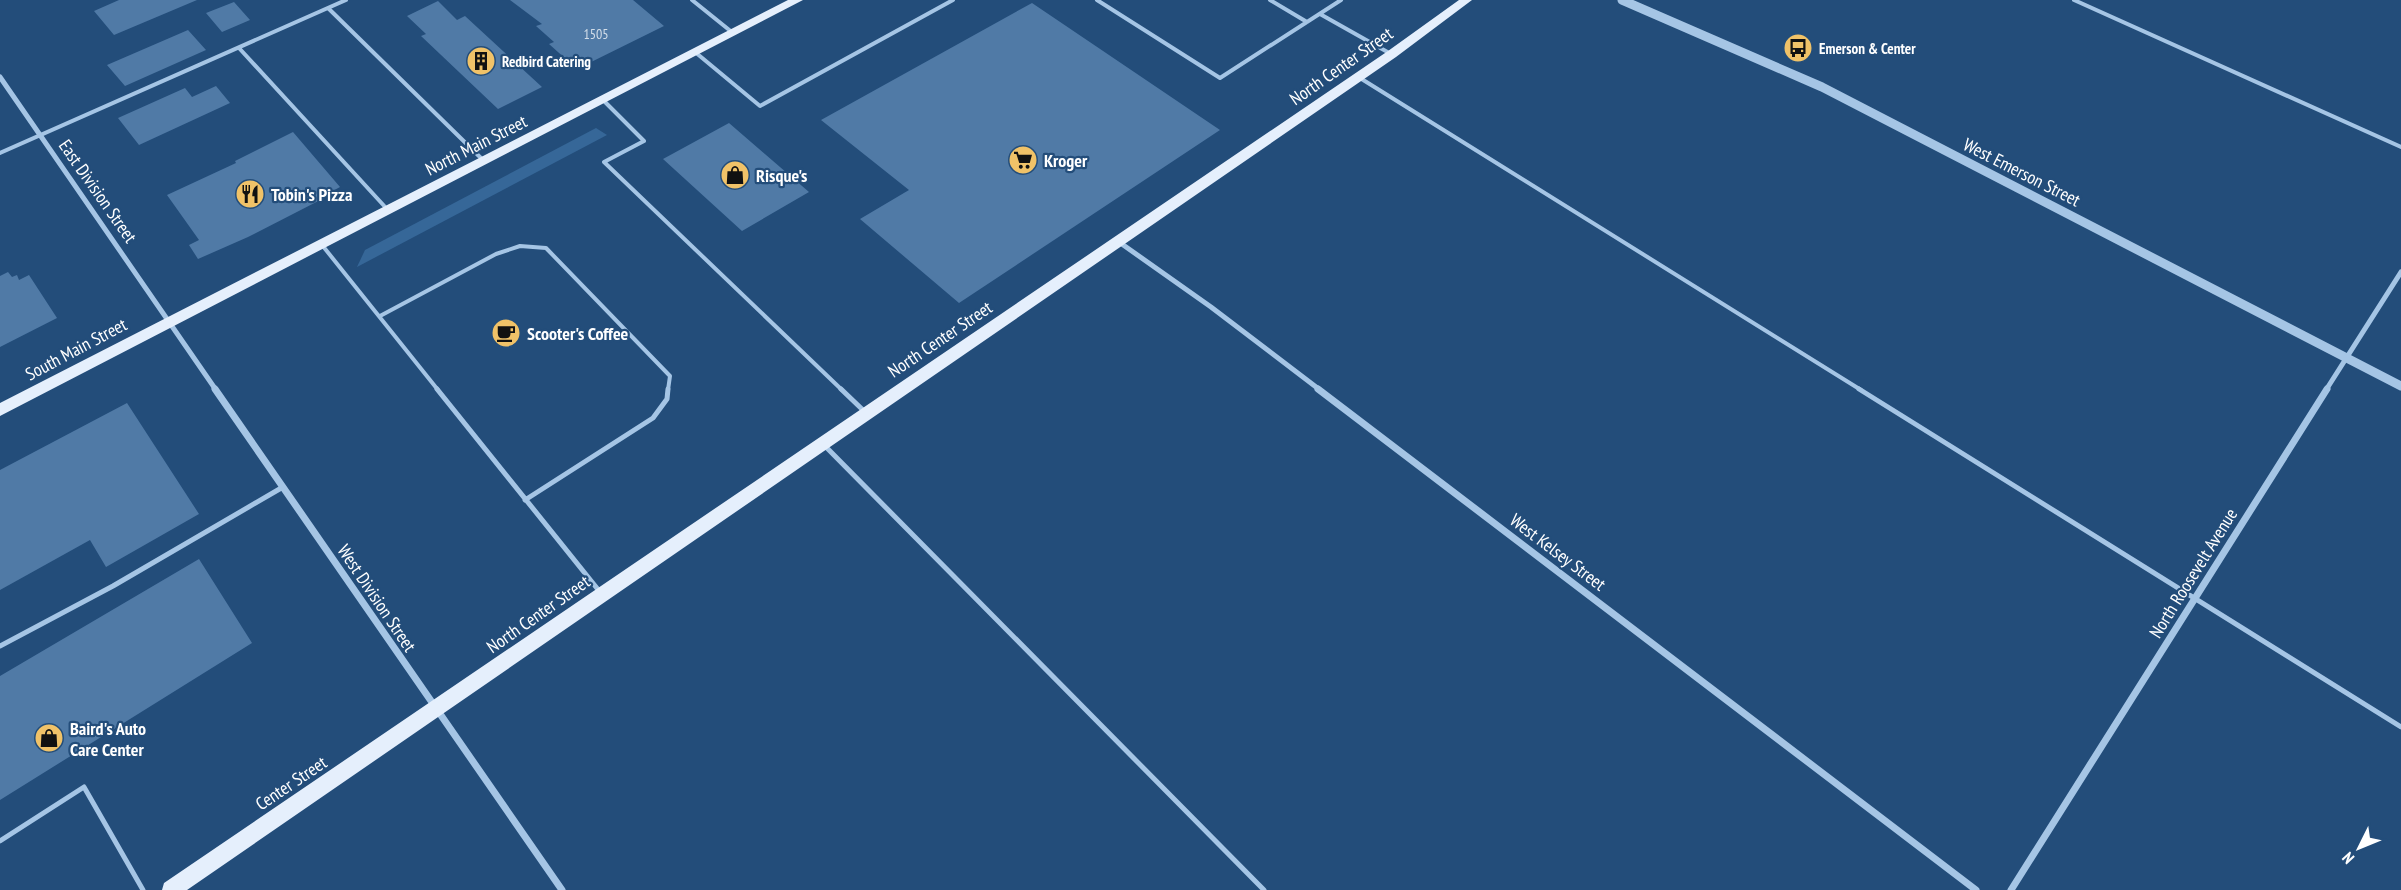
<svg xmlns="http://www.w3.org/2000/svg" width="2401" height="890" font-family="'PT Sans Narrow',sans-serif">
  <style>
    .green { fill: #366798 }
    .building { fill: #507aa6 }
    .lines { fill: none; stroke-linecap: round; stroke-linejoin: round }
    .service-far1 { stroke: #a5c5e5; stroke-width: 4 }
    .service { stroke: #a5c5e5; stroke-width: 5 }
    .minor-far1 { stroke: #a5c5e5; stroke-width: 5 }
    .minor { stroke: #a5c5e5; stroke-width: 7 }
    .tertiary { stroke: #a5c5e5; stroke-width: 9 }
    .primary { fill: #e5effc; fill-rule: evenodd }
    .labels { text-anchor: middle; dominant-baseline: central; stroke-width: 4.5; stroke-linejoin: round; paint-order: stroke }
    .far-number-label { font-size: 14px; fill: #d3dee9 }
    .far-poi-label { font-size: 15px; font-weight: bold; fill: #fff; stroke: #234d7a; text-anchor: start }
    .street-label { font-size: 18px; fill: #fff; stroke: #234d7a }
    .poi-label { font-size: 18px; font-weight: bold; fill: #fff; stroke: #234d7a; text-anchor: start }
  </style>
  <rect width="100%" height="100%" fill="#234d7a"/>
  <path class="green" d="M 596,128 L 607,135 L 357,267 L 365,250 Z"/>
  <path class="building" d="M 119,0 L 197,0 L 114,35 L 94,11 Z
    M 510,0 L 633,0 L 664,26 L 577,69 L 549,44 L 554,42 L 536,26 L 542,24 Z
    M 438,1 L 457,20 L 465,16 L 542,87 L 498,109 L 421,36 L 426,34 L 407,16 Z
    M 234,2 L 250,20 L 222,32 L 206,13 Z
    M 1032,3 L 1220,130 L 959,303 L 860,219 L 909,190 L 821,120 Z
    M 188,30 L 206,50 L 125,86 L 107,65 Z
    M 216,86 L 230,103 L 139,145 L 118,118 L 185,88 L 192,97 Z
    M 729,123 L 809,192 L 742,231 L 663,159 Z
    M 293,132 L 340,187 L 329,193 L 330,195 L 248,237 L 198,259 L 189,245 L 199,240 L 167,195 L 236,163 L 235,161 Z
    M 8,272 L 12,277 L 17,275 L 19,280 L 29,275 L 57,318 L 0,347 L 0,276 Z
    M 127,403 L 199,514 L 106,567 L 90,540 L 0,590 L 0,470 Z
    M 199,559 L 252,643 L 0,800 L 0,676 Z"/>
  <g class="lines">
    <path class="service-far1" d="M 692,0 L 733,33
      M 1097,0 L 1220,78 L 1341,0
      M 1270,0 L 1307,22
      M 2074,0 L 2401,147
      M 328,8 L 484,161
      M 1320,14 L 1391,54
      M 239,48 L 387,209
      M 695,52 L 760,106 L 953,0
      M 1360,78 L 1861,390
      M 603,100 L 644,141 L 604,162 L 842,390
      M 0,153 L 346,0
      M 322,245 L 438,390
      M 380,316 L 496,254 L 520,246 L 546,248 L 670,376 L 668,390"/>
    <path class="service" d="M 437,389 L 600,592
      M 841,389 L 865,412
      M 1859,389 L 2401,727
      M 825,446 L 1264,890
      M 525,500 L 653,418 L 667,399 L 668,389
      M 0,646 L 113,586 L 283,487
      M 0,841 L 84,787 L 143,890"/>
    <path class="minor-far1" d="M 0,77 L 216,390
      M 1119,242 L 1211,307 L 1320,390
      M 2326,390 L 2401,272"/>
    <path class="minor" d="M 215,389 L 562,890
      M 1318,389 L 1976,890
      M 2011,890 L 2327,389"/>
    <path class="tertiary" d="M 1622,0 L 1822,87 L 2401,386"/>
    <path class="primary" d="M 788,0 L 803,0 L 0,416 L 0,403 Z
      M 1459,0 L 1472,0 L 1396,57 L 187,890 L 162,890 L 164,883 L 1388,51 Z"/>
  </g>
  <defs>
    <g id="bus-disc" transform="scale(1.5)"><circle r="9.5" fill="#f0c268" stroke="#234d7a"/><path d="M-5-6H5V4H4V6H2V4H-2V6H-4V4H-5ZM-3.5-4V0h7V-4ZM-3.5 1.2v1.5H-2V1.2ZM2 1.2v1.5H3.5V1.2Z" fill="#111"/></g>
    <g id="building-disc" transform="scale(1.5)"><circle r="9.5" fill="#f0c268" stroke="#234d7a"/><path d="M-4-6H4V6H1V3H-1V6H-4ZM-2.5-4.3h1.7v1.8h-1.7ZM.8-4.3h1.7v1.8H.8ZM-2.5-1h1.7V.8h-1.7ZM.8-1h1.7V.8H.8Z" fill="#111"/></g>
    <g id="supermarket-disc" transform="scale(1.5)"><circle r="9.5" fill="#f0c268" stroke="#234d7a"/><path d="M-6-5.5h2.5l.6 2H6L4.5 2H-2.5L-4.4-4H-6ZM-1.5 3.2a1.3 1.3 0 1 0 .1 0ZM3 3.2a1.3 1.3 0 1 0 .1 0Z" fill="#111"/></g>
    <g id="shop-disc" transform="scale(1.5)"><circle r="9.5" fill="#f0c268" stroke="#234d7a"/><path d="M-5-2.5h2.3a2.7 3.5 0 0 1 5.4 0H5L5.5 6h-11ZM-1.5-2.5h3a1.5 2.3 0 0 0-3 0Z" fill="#111"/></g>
    <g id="restaurant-disc" transform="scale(1.5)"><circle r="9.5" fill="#f0c268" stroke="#234d7a"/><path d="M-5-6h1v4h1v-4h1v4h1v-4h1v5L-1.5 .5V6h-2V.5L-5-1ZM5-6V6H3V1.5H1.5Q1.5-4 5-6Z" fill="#111"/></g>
    <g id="cafe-disc" transform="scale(1.5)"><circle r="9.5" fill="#f0c268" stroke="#234d7a"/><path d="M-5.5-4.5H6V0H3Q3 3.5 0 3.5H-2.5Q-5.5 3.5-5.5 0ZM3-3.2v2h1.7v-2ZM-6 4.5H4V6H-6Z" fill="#111"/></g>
  </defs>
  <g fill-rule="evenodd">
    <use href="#bus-disc" x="1798" y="48"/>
    <use href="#building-disc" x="481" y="61"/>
    <use href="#supermarket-disc" x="1023" y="160"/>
    <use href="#shop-disc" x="735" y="175"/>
    <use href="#restaurant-disc" x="250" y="194"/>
    <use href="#cafe-disc" x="506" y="333"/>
    <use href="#shop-disc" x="49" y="738"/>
  </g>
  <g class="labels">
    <g class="far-number-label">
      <text x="596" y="34">1505</text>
    </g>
    <g class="far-poi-label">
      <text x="1819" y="48">Emerson &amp; Center</text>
      <text x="502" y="61">Redbird Catering</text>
    </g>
    <g class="street-label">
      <text transform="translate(1341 66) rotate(-35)">North Center Street</text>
      <text transform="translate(476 145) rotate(-27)">North Main Street</text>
      <text transform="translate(2022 172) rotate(27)">West Emerson Street</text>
      <text transform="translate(98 191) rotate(55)">East Division Street</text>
      <text transform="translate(940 339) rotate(-34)">North Center Street</text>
      <text transform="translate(76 349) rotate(-28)">South Main Street</text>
      <text transform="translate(1558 552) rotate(37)">West Kelsey Street</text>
      <text transform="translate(2193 573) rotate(-58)">North Roosevelt Avenue</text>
      <text transform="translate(377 598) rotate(56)">West Division Street</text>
      <text transform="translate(538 614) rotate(-35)">North Center Street</text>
      <text transform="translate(291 783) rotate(-34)">Center Street</text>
    </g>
    <g class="poi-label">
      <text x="1044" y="160">Kroger</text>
      <text x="756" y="175">Risque's</text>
      <text x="271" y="194">Tobin's Pizza</text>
      <text x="527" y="333">Scooter's Coffee</text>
      <text x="70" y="728">Baird's Auto<tspan x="70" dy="21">Care Center</tspan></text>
    </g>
  </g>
  <g transform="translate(2359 848) rotate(227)" stroke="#234d7a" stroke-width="4.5" paint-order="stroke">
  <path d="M0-4.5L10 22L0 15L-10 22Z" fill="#ffffff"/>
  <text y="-9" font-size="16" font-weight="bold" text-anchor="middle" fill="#ffffff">N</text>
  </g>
</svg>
